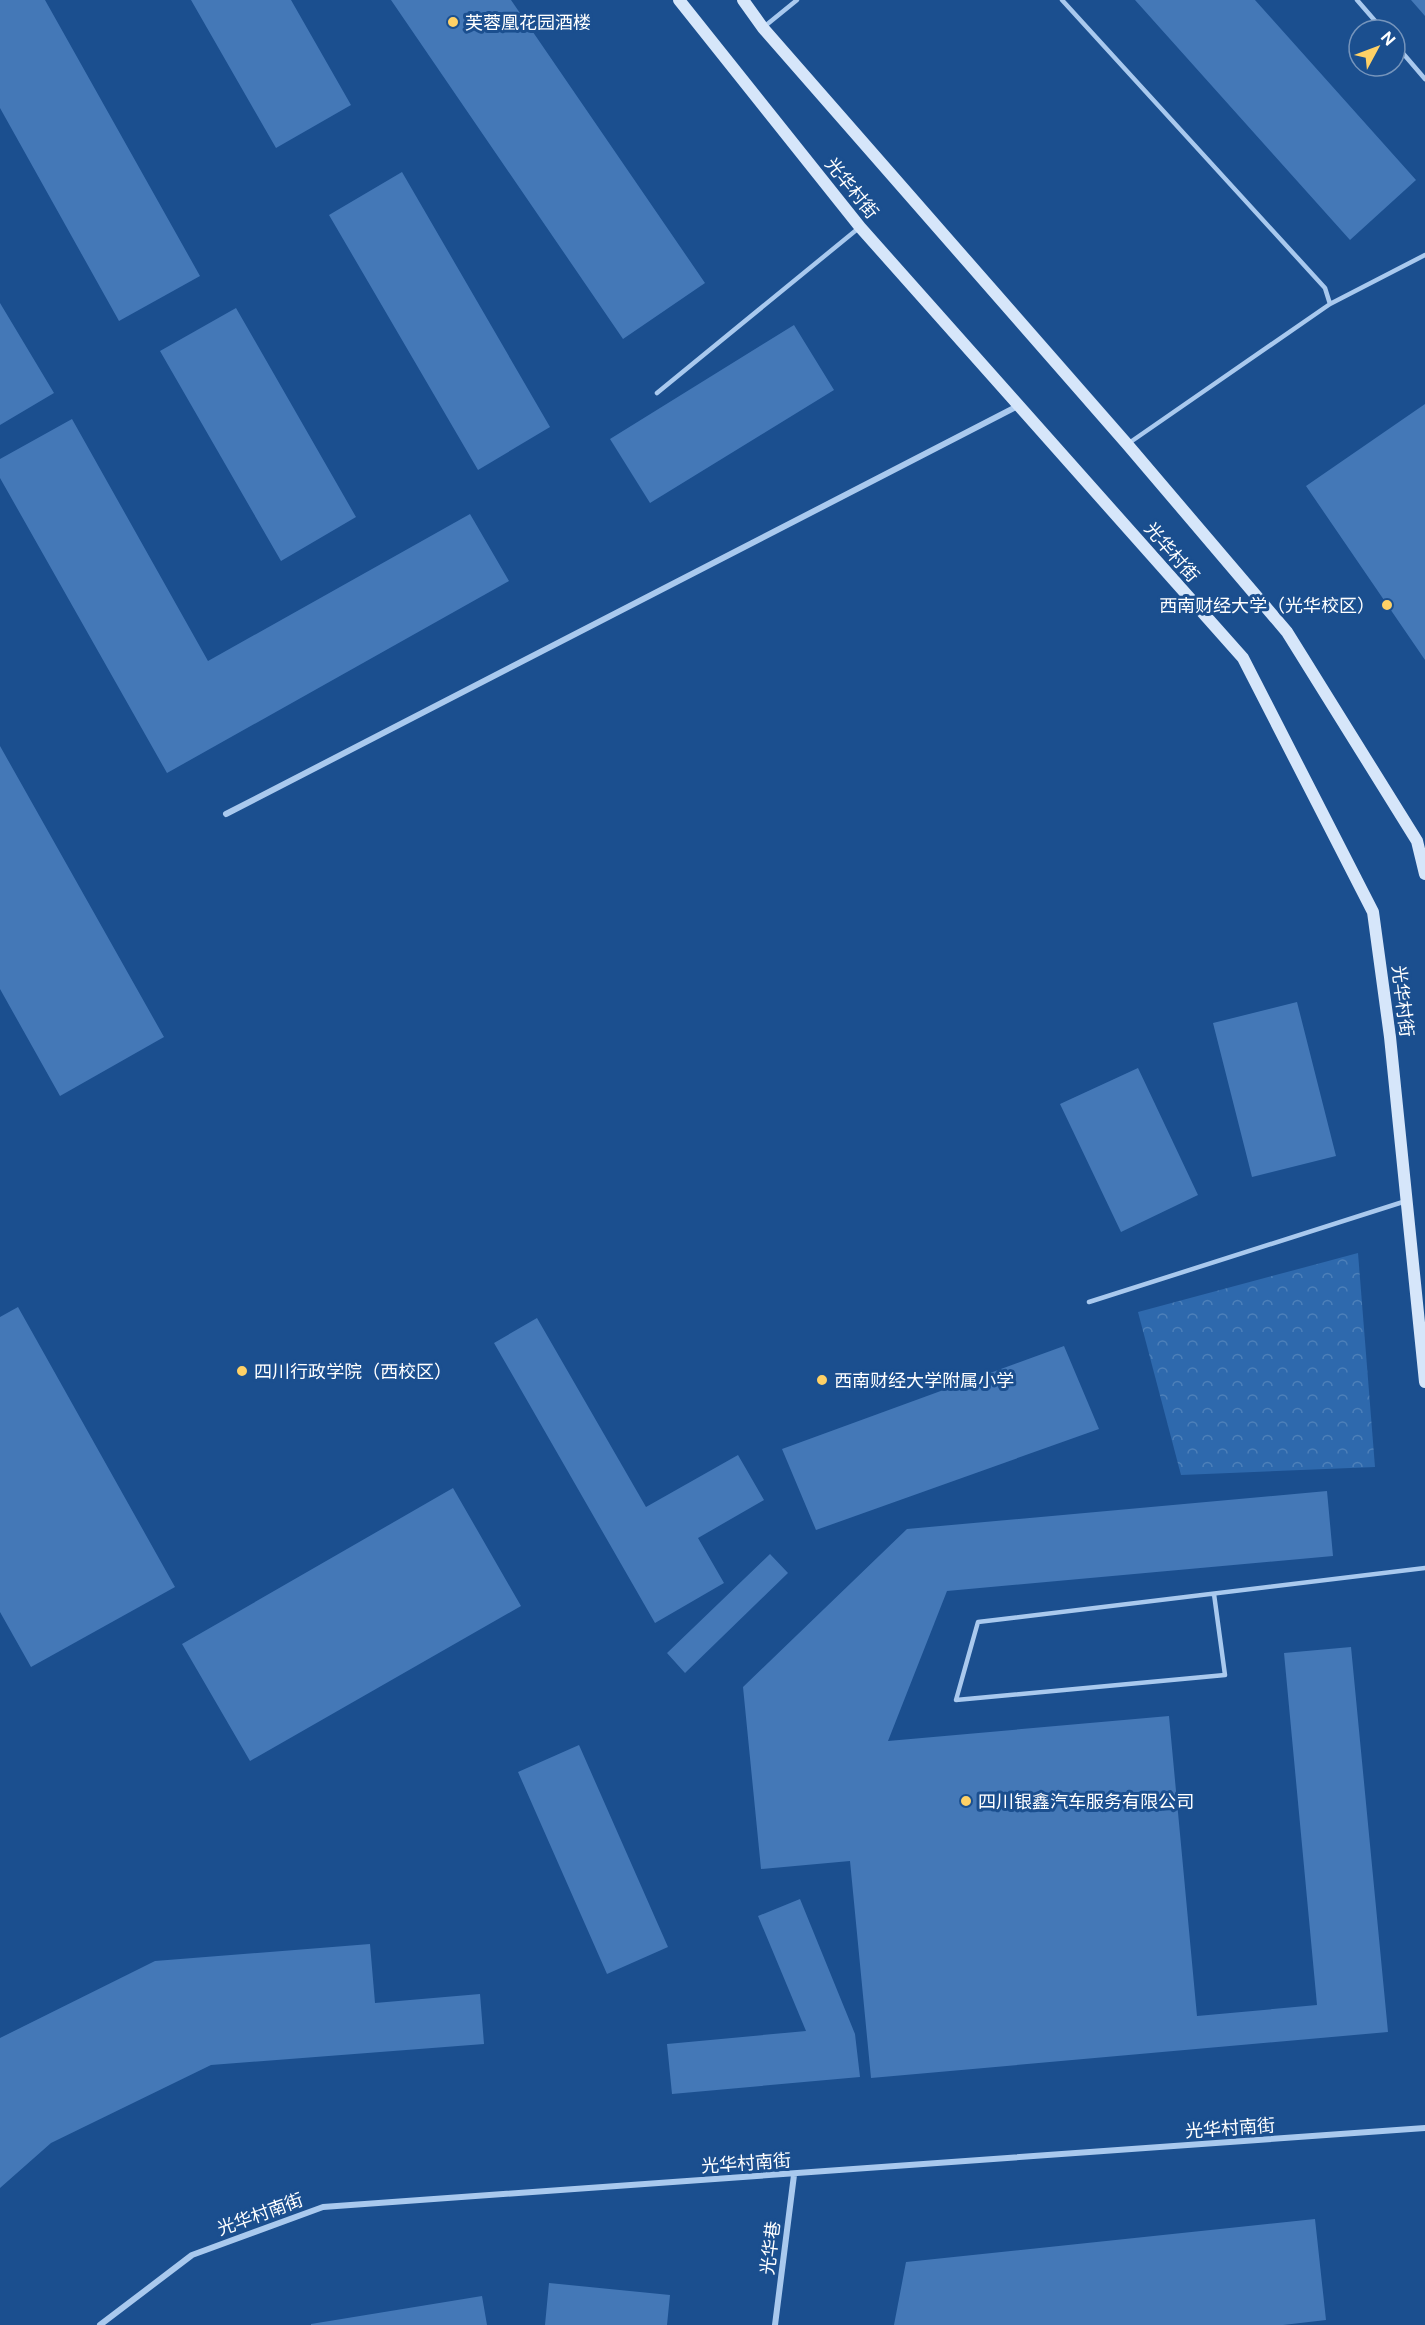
<svg xmlns="http://www.w3.org/2000/svg" width="1425" height="2325" font-family="'Public Sans','Noto Sans SC',sans-serif">
  <style>
    .forest { fill: url(#forest-crowns) }
    .building { fill: #4478b7 }
    .lines { fill: none; stroke-linecap: round; stroke-linejoin: round }
    .lane { stroke: #a9c9ee; stroke-width: 4.5 }
    .street { stroke: #a9c9ee; stroke-width: 6 }
    .secondary { stroke: #d6e6fa; stroke-width: 12 }
    .poi-dot { fill: #ffd166; stroke: #1b4f8f; stroke-width: 2 }
    .labels { text-anchor: middle; dominant-baseline: central; stroke-width: 6; stroke-linejoin: round; paint-order: stroke }
    .poi-label { font-size: 18px; fill: #fff; stroke: #1b4f8f; text-anchor: start }
    .street-label { font-size: 18px; fill: #fff; stroke: #1b4f8f }
  </style>
  <defs>
    <pattern id="forest-crowns" width="20" height="18" patternUnits="userSpaceOnUse" patternTransform="scale(1.5)"><rect width="20" height="18" fill="#2e69ad"/><path d="M2 6a3 3 0 1 1 6 0M12 15a3 3 0 1 1 6 0" fill="none" stroke="#4d80b9"/></pattern>
  </defs>
  <rect width="100%" height="100%" fill="#1b4f8f"/>
  <path class="forest" d="M 1358,1253 L 1375,1467 L 1181,1475 L 1138,1312 Z"/>
  <path class="building" d="M 0,0 L 45,0 L 200,276 L 119,321 L 0,108 Z
    M 191,0 L 291,0 L 351,105 L 276,148 Z
    M 391,0 L 511,0 L 705,283 L 623,339 Z
    M 1135,0 L 1255,0 L 1416,180 L 1350,240 Z
    M 1411,0 L 1425,0 L 1425,16 Z
    M 402,172 L 550,427 L 478,470 L 329,215 Z
    M 0,303 L 54,393 L 0,425 Z
    M 236,308 L 356,517 L 281,561 L 160,351 Z
    M 794,325 L 834,390 L 650,503 L 610,439 Z
    M 1425,404 L 1425,660 L 1306,486 Z
    M 72,419 L 208,661 L 470,514 L 509,581 L 167,773 L 0,478 L 0,459 Z
    M 0,746 L 164,1037 L 60,1096 L 0,989 Z
    M 1297,1002 L 1336,1156 L 1252,1177 L 1213,1023 Z
    M 1138,1068 L 1198,1195 L 1121,1232 L 1060,1104 Z
    M 18,1307 L 175,1587 L 31,1667 L 0,1612 L 0,1317 Z
    M 537,1318 L 646,1507 L 738,1455 L 764,1500 L 698,1538 L 724,1583 L 655,1623 L 494,1343 Z
    M 1064,1346 L 1099,1429 L 816,1530 L 782,1449 Z
    M 453,1488 L 521,1606 L 250,1761 L 182,1644 Z
    M 1327,1491 L 1333,1556 L 947,1591 L 888,1741 L 1169,1716 L 1197,2016 L 1317,2005 L 1284,1653 L 1351,1647 L 1388,2032 L 871,2078 L 850,1861 L 761,1869 L 743,1687 L 907,1529 Z
    M 770,1554 L 788,1573 L 685,1673 L 667,1653 Z
    M 579,1745 L 668,1947 L 607,1974 L 518,1772 Z
    M 800,1899 L 855,2034 L 860,2077 L 672,2094 L 667,2044 L 806,2031 L 758,1916 Z
    M 370,1944 L 375,2003 L 480,1994 L 484,2044 L 211,2065 L 51,2143 L 0,2188 L 0,2038 L 155,1961 Z
    M 1315,2219 L 1326,2320 L 1283,2325 L 894,2325 L 906,2262 Z
    M 549,2283 L 670,2295 L 667,2325 L 545,2325 Z
    M 482,2296 L 487,2325 L 311,2325 L 311,2324 Z"/>
  <g class="lines">
    <path class="lane" d="M 1062,0 L 1325,288 L 1330,304
      M 1357,0 L 1383,30
      M 765,26 L 797,0
      M 1395,44 L 1425,79
      M 657,393 L 860,227
      M 1129,443 L 1330,304 L 1425,255
      M 1089,1302 L 1406,1201
      M 1214,1594 L 1225,1675 L 956,1700 L 978,1622 L 1425,1568"/>
    <path class="street" d="M 226,814 L 1018,406
      M 100,2325 L 192,2255 L 323,2207 L 1425,2128
      M 775,2325 L 794,2175"/>
    <path class="secondary" d="M 679,0 L 860,227 L 1243,658 L 1373,912 L 1390,1037 L 1425,1382
      M 743,0 L 763,28 L 1127,444 L 1287,632 L 1417,841 L 1425,874"/>
  </g>
  <g class="poi-dot">
    <circle cx="453" cy="22" r="6"/>
    <circle cx="1387" cy="605" r="6"/>
    <circle cx="242" cy="1371" r="6"/>
    <circle cx="822" cy="1380" r="6"/>
    <circle cx="966" cy="1801" r="6"/>
  </g>
  <g class="labels">
    <g class="poi-label">
      <text x="465" y="22">芙蓉凰花园酒楼</text>
      <text x="1375" y="605" text-anchor="end">西南财经大学（光华校区）</text>
      <text x="254" y="1371">四川行政学院（西校区）</text>
      <text x="834" y="1380">西南财经大学附属小学</text>
      <text x="978" y="1801">四川银鑫汽车服务有限公司</text>
    </g>
    <g class="street-label">
      <text transform="translate(852 188) rotate(51)">光华村街</text>
      <text transform="translate(1172 552) rotate(49)">光华村街</text>
      <text transform="translate(1403 1001) rotate(83)">光华村街</text>
      <text transform="translate(1230 2128) rotate(-4)">光华村南街</text>
      <text transform="translate(746 2163) rotate(-4)">光华村南街</text>
      <text transform="translate(260 2214) rotate(-20)">光华村南街</text>
      <text transform="translate(770 2248) rotate(-83)">光华巷</text>
    </g>
  </g>
  <g transform="translate(1377 48) rotate(49)"><circle r="28" fill="#1b4f8f" stroke="#7695bc" stroke-width="1.5"/>
  <path d="M0-4.5L10 22L0 15L-10 22Z" fill="#ffd166"/>
  <text y="-9" font-size="16" font-weight="bold" text-anchor="middle" fill="#ffffff">N</text>
  </g>
</svg>
